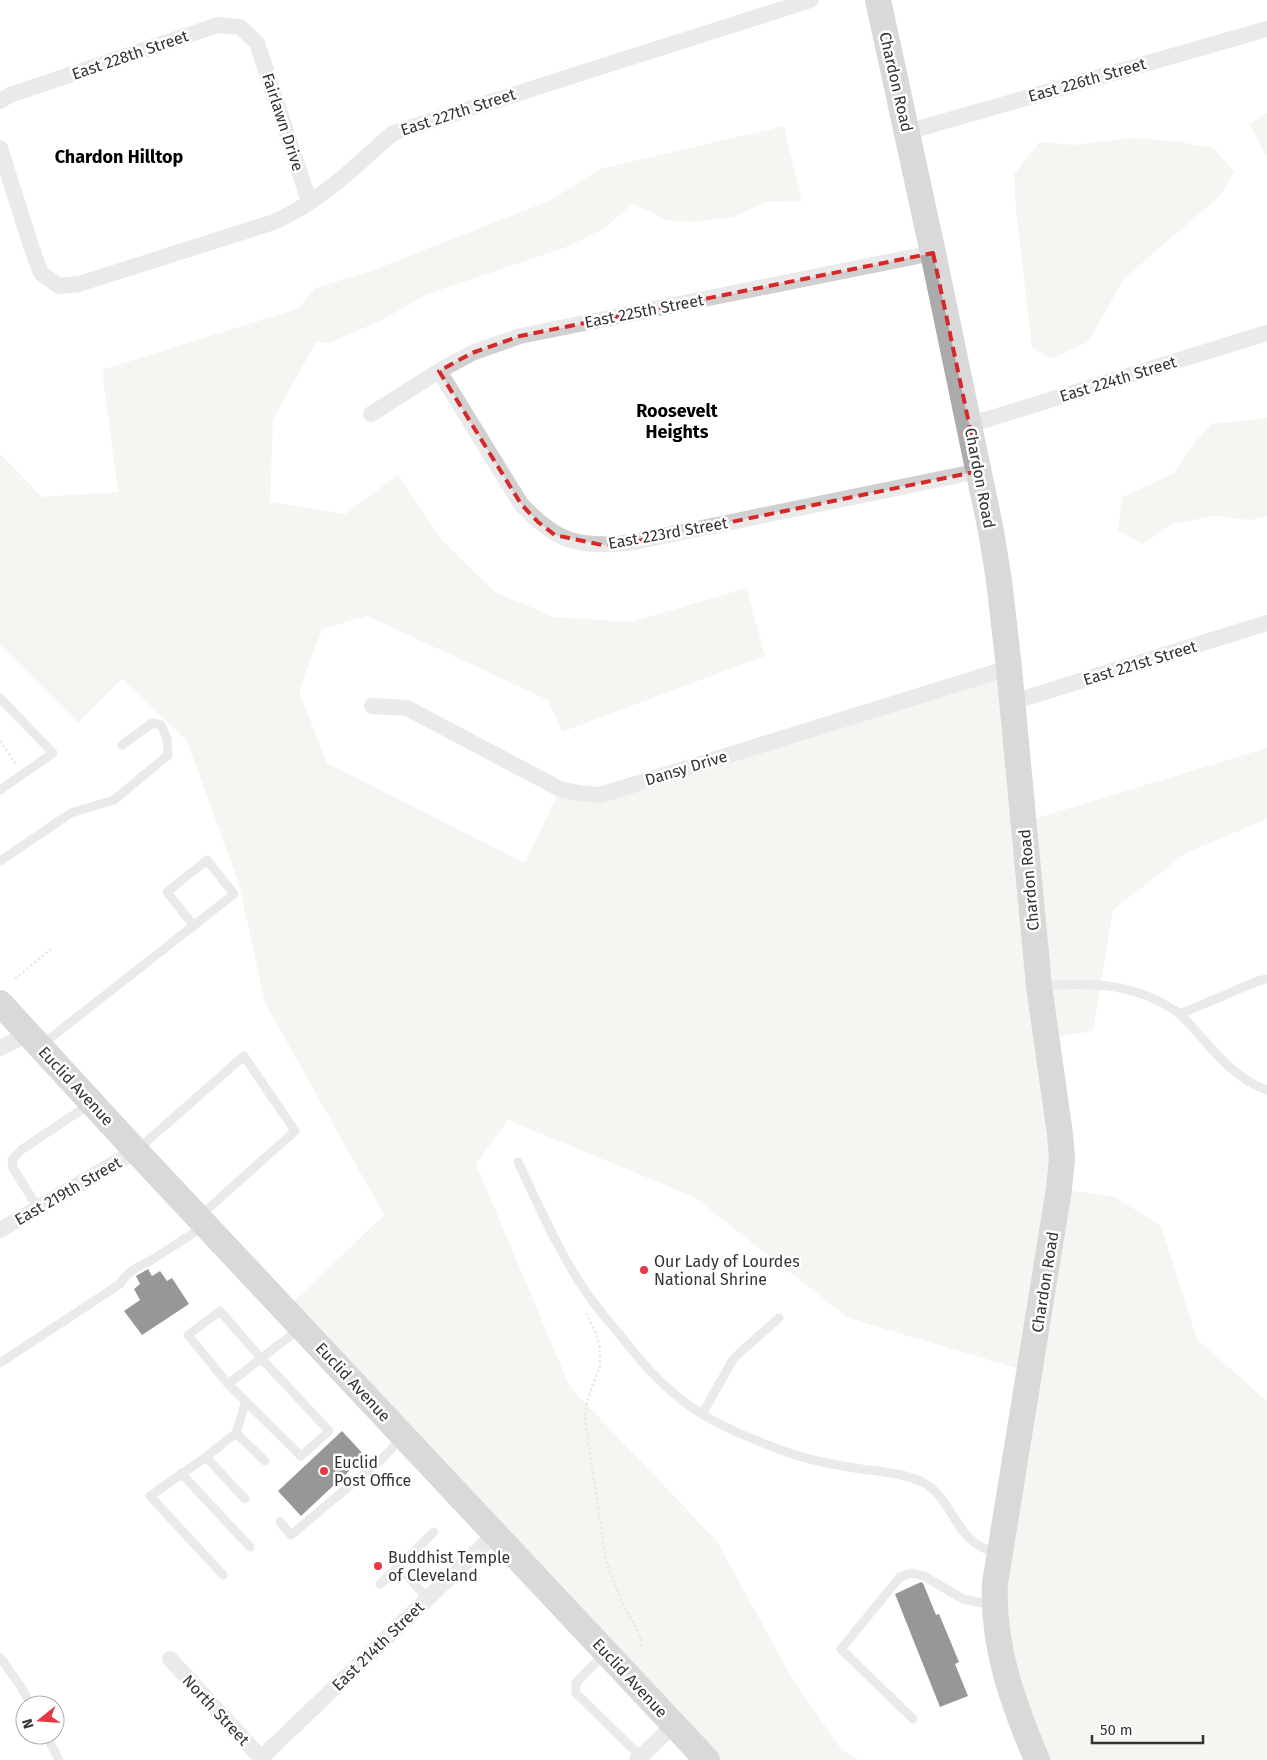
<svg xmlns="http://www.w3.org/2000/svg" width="1267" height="1760" font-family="'Fira Sans',sans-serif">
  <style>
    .green { fill: #e6ecdf }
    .building { fill: #1a1a1a }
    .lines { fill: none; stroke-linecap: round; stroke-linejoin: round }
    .path { stroke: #cdcdcd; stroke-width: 2.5; stroke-dasharray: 2.5 2.5; stroke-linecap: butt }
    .service { stroke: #d0d0d0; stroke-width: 9 }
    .minor { stroke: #d0d0d0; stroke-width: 16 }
    .primary { stroke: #ababab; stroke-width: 26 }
    .marked { fill: none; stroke: #d62828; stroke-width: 4; stroke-dasharray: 10 6; stroke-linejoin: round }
    .poi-dot { fill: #e63946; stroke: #fff; stroke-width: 2 }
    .labels { text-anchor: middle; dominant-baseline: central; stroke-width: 5; stroke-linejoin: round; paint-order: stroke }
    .street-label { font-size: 16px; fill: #333; stroke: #fff }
    .poi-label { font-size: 16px; fill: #333; stroke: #fff; text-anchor: start }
    .neighbourhood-label { font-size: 18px; font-weight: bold; fill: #000; stroke: #fff }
  </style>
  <rect width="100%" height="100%" fill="#fff"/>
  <path class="green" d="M 1267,113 L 1267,158 L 1250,124 Z
    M 784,126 L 802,201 L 766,202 L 733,217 L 696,222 L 667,220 L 633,204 L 603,229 L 564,248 L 428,294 L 380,321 L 329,343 L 316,342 L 273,420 L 270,502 L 345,514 L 398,475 L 441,539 L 495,592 L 554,617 L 631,622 L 747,588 L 765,656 L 562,732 L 548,700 L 367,616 L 322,629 L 299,691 L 327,763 L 525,863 L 560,789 L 579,793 L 1009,668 L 1024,822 L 1267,748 L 1267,819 L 1186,853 L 1113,910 L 1093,1031 L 1046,1039 L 1060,1189 L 1115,1197 L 1161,1226 L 1197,1339 L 1267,1401 L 1267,1760 L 1031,1760 L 997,1630 L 1030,1372 L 848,1318 L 694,1197 L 508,1120 L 476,1164 L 570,1387 L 716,1540 L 795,1683 L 842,1750 L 858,1760 L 707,1760 L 285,1310 L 384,1215 L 265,1003 L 239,884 L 187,741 L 122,679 L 78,723 L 0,645 L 0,454 L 42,497 L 118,492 L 102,370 L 299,308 L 315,288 L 371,271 L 551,200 L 600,169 Z
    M 1129,138 L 1174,141 L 1214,148 L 1234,172 L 1219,197 L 1151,255 L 1123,281 L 1088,342 L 1051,359 L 1032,347 L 1016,210 L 1014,174 L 1040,142 L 1073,145 Z
    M 1267,418 L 1267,516 L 1250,520 L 1215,516 L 1171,524 L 1142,544 L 1118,530 L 1122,497 L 1173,474 L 1190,448 L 1211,424 Z"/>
  <path class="building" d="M 148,1269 L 152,1276 L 160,1271 L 167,1281 L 172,1278 L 189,1304 L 142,1335 L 124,1311 L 140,1300 L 134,1289 L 140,1284 L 136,1276 Z
    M 342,1431 L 365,1456 L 301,1516 L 278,1491 Z
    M 921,1582 L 923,1583 L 936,1615 L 939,1614 L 959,1662 L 955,1664 L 968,1696 L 940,1707 L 895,1594 Z"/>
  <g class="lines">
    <path class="path" d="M 0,741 L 16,764
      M 15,979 L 51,949
      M 586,1313 L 596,1333 L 600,1348 L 600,1365 L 587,1401 L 585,1419 L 606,1561 L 623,1605 L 635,1625 L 642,1642 L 641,1649"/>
    <path class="service" d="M 0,698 L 53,753 L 0,790
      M 0,861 L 71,813 L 114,800 L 168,755 L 167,739 L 161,725 L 152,723 L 122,745
      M 1042,986 C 1096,983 1134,982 1180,1014 L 1258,981 L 1267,979
      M 1180,1014 C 1208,1042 1229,1077 1267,1090
      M 42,1045 L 62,1029 L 234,894 L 207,860 L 167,892 L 194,926
      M 138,1149 L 244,1056 L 295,1131 L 200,1216
      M 518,1162 C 539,1206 558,1251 586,1292 C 596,1307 609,1322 621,1336 C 644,1366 669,1394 702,1414 C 726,1429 754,1440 781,1450 C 807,1460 834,1465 861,1469 C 882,1472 904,1473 924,1483 C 945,1494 952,1521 969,1538 C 977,1546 988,1550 998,1555
      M 38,1208 L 13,1168 L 12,1160 L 21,1150 L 90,1104
      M 220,1311 L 261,1358 L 329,1431 L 301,1456 L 228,1384 L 188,1335 Z
      M 0,1363 L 120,1284 C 126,1273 138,1266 150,1261 L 203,1227
      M 228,1384 L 299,1329
      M 702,1414 L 734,1358 L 779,1318
      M 236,1433 L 265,1461
      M 206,1457 L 150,1496 L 223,1575
      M 181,1473 L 250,1547
      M 245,1499 L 206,1457 L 236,1433 L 246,1401
      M 280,1522 L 291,1535 L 385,1456 L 401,1438
      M 399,1566 L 428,1599
      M 380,1584 L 434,1532
      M 604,1654 L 576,1683 L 576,1693 L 641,1757
      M 0,1657 L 21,1687 L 31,1705
      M 913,1719 L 841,1649 L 900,1577 L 911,1573 L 924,1576 L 963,1599 L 992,1605
      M 46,1735 L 59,1760"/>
    <path class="minor" d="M 0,101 L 10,95 L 218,25 L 240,27 L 257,43 L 309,201
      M 907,132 L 1267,29
      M 0,148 L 32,249 L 41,273 L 59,286 L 79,284 L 271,223 C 318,204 356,166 393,133 L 811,0
      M 439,371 L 521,504 C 557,543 578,547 629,543 L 979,471
      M 371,414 L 439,371 L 472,353 L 520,336 L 933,253
      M 969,425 L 1267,333
      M 1012,702 L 1267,623
      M 372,706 L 407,708 L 560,789 L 579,793 L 600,795 L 1009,668
      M 0,1048 L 29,1034
      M 0,1230 L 136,1151
      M 170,1659 L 263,1760
      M 261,1758 L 495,1534
      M 637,1760 L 674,1725"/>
    <path class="primary" d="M 878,0 L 933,253 L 991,531 L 999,580 L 1009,668 L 1039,986 L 1060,1134 L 1062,1158 L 1059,1189 L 995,1583 C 992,1646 1013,1703 1037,1760
      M 0,1003 L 136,1151 L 707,1760"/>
  </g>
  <path d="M0 0H1267V1760H0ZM 933,253 L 979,471 L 629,543 L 602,545 L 555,535 L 538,522 L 521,504 L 439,371 L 472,353 L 520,336 Z" fill="#fff" fill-opacity=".55" fill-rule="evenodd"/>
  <path class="marked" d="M 933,253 L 979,471 L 629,543 L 602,545 L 555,535 L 538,522 L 521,504 L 439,371 L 472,353 L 520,336 Z"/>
  <g class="poi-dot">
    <circle cx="644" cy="1270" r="5"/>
    <circle cx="324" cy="1471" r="5"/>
    <circle cx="378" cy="1566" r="5"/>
  </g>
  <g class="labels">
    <g class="street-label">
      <text transform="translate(130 55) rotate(-19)">East 228th Street</text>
      <text transform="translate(1087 80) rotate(-16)">East 226th Street</text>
      <text transform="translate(896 82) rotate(77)">Chardon Road</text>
      <text transform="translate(458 112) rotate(-18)">East 227th Street</text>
      <text transform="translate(283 122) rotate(72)">Fairlawn Drive</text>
      <text transform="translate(644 311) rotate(-11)">East 225th Street</text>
      <text transform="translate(1118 379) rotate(-17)">East 224th Street</text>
      <text transform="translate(980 478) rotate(79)">Chardon Road</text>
      <text transform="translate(668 533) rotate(-10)">East 223rd Street</text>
      <text transform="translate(1140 663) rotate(-17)">East 221st Street</text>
      <text transform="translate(686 768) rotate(-17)">Dansy Drive</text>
      <text transform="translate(1029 880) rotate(-95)">Chardon Road</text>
      <text transform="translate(76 1086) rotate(47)">Euclid Avenue</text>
      <text transform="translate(68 1191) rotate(-30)">East 219th Street</text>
      <text transform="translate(1045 1282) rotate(-81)">Chardon Road</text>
      <text transform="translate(353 1382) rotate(47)">Euclid Avenue</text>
      <text transform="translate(378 1646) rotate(-44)">East 214th Street</text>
      <text transform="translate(630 1678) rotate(47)">Euclid Avenue</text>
      <text transform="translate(216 1710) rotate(47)">North Street</text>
    </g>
    <g class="poi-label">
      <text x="654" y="1261">Our Lady of Lourdes<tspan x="654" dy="18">National Shrine</tspan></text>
      <text x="334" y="1462">Euclid<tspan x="334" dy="18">Post Office</tspan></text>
      <text x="388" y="1557">Buddhist Temple<tspan x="388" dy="18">of Cleveland</tspan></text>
    </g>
    <g class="neighbourhood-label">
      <text x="119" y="157">Chardon Hilltop</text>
      <text x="677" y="411">Roosevelt<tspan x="677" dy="21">Heights</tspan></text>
    </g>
  </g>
  <g transform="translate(40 1720) rotate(253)"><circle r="24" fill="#ffffff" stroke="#adadad"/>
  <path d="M0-4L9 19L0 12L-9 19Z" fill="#e63946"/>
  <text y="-8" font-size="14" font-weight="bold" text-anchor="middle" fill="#333333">N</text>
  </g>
  <path d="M1092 1735v8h111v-8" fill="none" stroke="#333333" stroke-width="2.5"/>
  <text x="1100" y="1735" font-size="15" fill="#333333" stroke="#ffffff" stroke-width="4" paint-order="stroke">50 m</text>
</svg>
